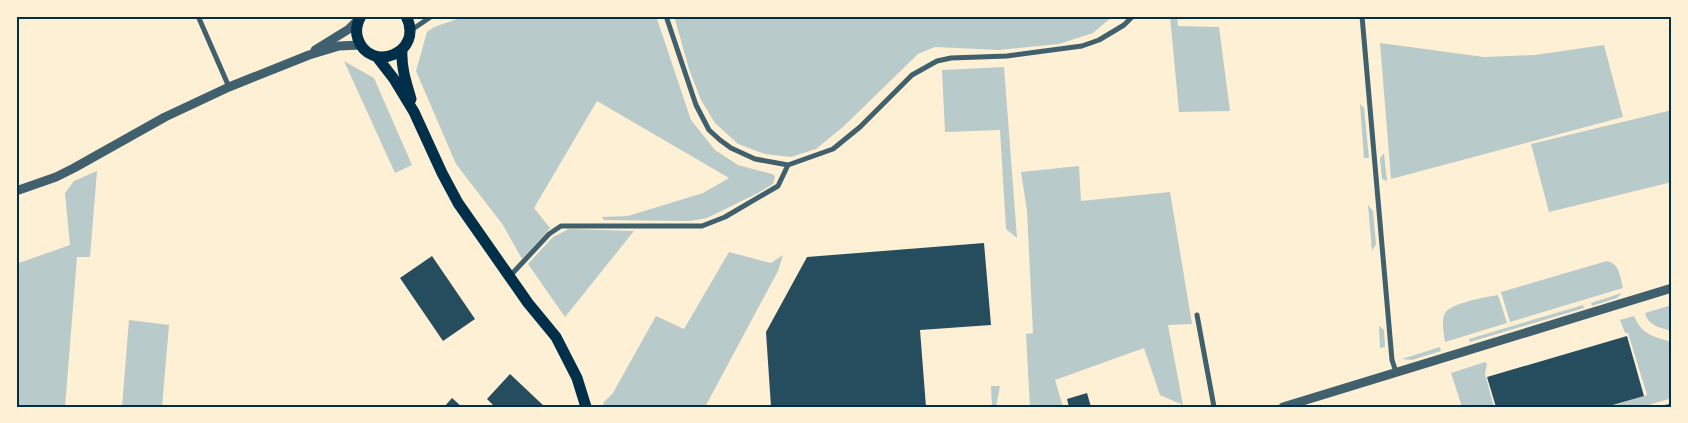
<svg xmlns="http://www.w3.org/2000/svg" width="1688" height="423" font-family="'Fira Sans Condensed',sans-serif">
  <style>
    .green { fill: #b9caca }
    .building { fill: #264d5e }
    .lines { fill: none; stroke-linecap: round; stroke-linejoin: round }
    .minor { stroke: #3f606c; stroke-width: 5 }
    .tertiary { stroke: #3f606c; stroke-width: 9 }
    .primary { stroke: #003049; stroke-width: 11 }
    .rail { stroke: #657d81; stroke-width: 4 }
    .neatline { fill: none; stroke: #003049; stroke-width: 2 }
  </style>
  <rect width="100%" height="100%" fill="#fdf0d5"/>
  <path class="green" d="M 466,16 L 656,16 L 691,120 L 715,150 L 738,165 L 772,174 L 775,176 L 773,184 L 758,193 L 707,218 L 690,221 L 604,220 L 602,217 L 628,216 L 703,193 L 729,178 L 597,101 L 534,208 L 550,228 L 522,259 L 503,225 L 456,164 L 416,71 L 427,32 L 434,27 Z
    M 674,16 L 1113,16 L 1093,33 L 1059,44 L 999,50 L 935,47 L 918,54 L 843,127 L 816,149 L 791,157 L 765,154 L 738,144 L 715,123 L 701,100 L 689,69 Z
    M 1170,16 L 1177,16 L 1178,26 L 1219,27 L 1230,111 L 1179,112 Z
    M 1380,43 L 1484,57 L 1535,55 L 1604,45 L 1623,117 L 1391,179 Z
    M 344,61 L 374,78 L 412,165 L 395,173 Z
    M 1004,67 L 1017,238 L 1006,229 L 1000,130 L 945,132 L 942,70 Z
    M 1360,104 L 1364,108 L 1369,158 L 1364,158 Z
    M 1672,110 L 1672,182 L 1549,212 L 1531,144 Z
    M 1384,153 L 1387,181 L 1382,179 L 1380,158 Z
    M 1079,166 L 1081,201 L 1170,192 L 1192,324 L 1168,325 L 1183,405 L 1160,395 L 1144,348 L 1055,380 L 1063,407 L 1030,407 L 1026,334 L 1033,333 L 1027,211 L 1021,172 Z
    M 97,171 L 90,257 L 77,257 L 65,407 L 16,407 L 16,264 L 70,245 L 65,193 L 74,181 Z
    M 1368,205 L 1373,211 L 1376,244 L 1372,251 Z
    M 569,229 L 634,231 L 565,317 L 528,264 L 553,237 Z
    M 729,252 L 771,263 L 783,255 L 778,271 L 705,407 L 604,407 L 603,403 L 613,393 L 656,316 L 684,329 Z
    M 1607,261 C 1620,264 1620,277 1623,288 L 1510,322 L 1501,292 Z
    M 1622,293 L 1617,298 L 1592,306 L 1591,303 Z
    M 1498,295 L 1507,323 L 1445,342 C 1444,334 1441,321 1445,313 C 1451,303 1486,297 1498,295 Z
    M 1583,305 L 1584,308 L 1470,342 L 1469,339 Z
    M 1672,305 L 1672,331 C 1661,328 1648,326 1645,313 Z
    M 1634,316 C 1642,335 1654,337 1672,342 L 1672,398 L 1642,407 L 1609,407 L 1647,395 L 1628,333 L 1625,333 L 1620,320 Z
    M 129,320 L 169,325 L 162,407 L 122,407 Z
    M 1379,326 L 1384,330 L 1385,347 L 1380,348 Z
    M 1440,347 L 1441,351 L 1412,360 L 1402,359 Z
    M 1485,362 L 1487,364 L 1485,374 L 1494,407 L 1462,407 L 1451,373 Z
    M 991,386 L 1000,386 L 996,407 L 992,407 Z"/>
  <path class="building" d="M 984,243 L 991,325 L 920,330 L 926,407 L 771,407 L 766,332 L 807,257 Z
    M 432,256 L 475,319 L 443,341 L 400,278 Z
    M 1627,336 L 1644,396 L 1606,407 L 1496,407 L 1487,377 Z
    M 510,374 L 545,407 L 495,407 L 487,399 Z
    M 1087,393 L 1091,407 L 1069,407 L 1067,399 Z
    M 452,398 L 462,407 L 444,407 Z"/>
  <g class="lines">
    <path class="minor" d="M 198,16 L 229,87
      M 666,16 L 696,105 L 709,130 L 720,140 L 731,148 L 755,159 L 788,165 L 833,149 L 860,127 L 912,75 L 937,61 L 951,58 L 1007,56 L 1082,46 L 1099,40 L 1124,25 L 1133,16
      M 1362,16 L 1392,360 L 1396,372
      M 410,31 L 432,16
      M 510,276 L 549,234 L 561,226 L 702,226 L 725,217 L 778,186 L 788,165
      M 1197,315 L 1214,407"/>
    <path class="tertiary" d="M 315,50 L 349,29 L 358,20
      M 16,191 L 56,177 L 74,168 L 165,117 L 229,87 L 309,55 L 339,46 L 361,45
      M 1283,407 L 1672,288"/>
    <path class="primary" d="M 361,16 C 357,23 355,31 358,39 C 370,74 425,53 406,16
      M 402,50 C 401,67 406,82 411,99
      M 377,57 L 394,79 L 414,112 L 442,173 L 458,203 L 528,303 L 556,337 L 577,378 L 586,407"/>
    <path class="rail" d="M 1665,407 L 1672,405"/>
  </g>
  <rect width="1688" height="423" fill="none" stroke="#fdf0d5" stroke-width="35"/>
  <rect x="18" y="18" width="1652" height="388" class="neatline"/>
</svg>
